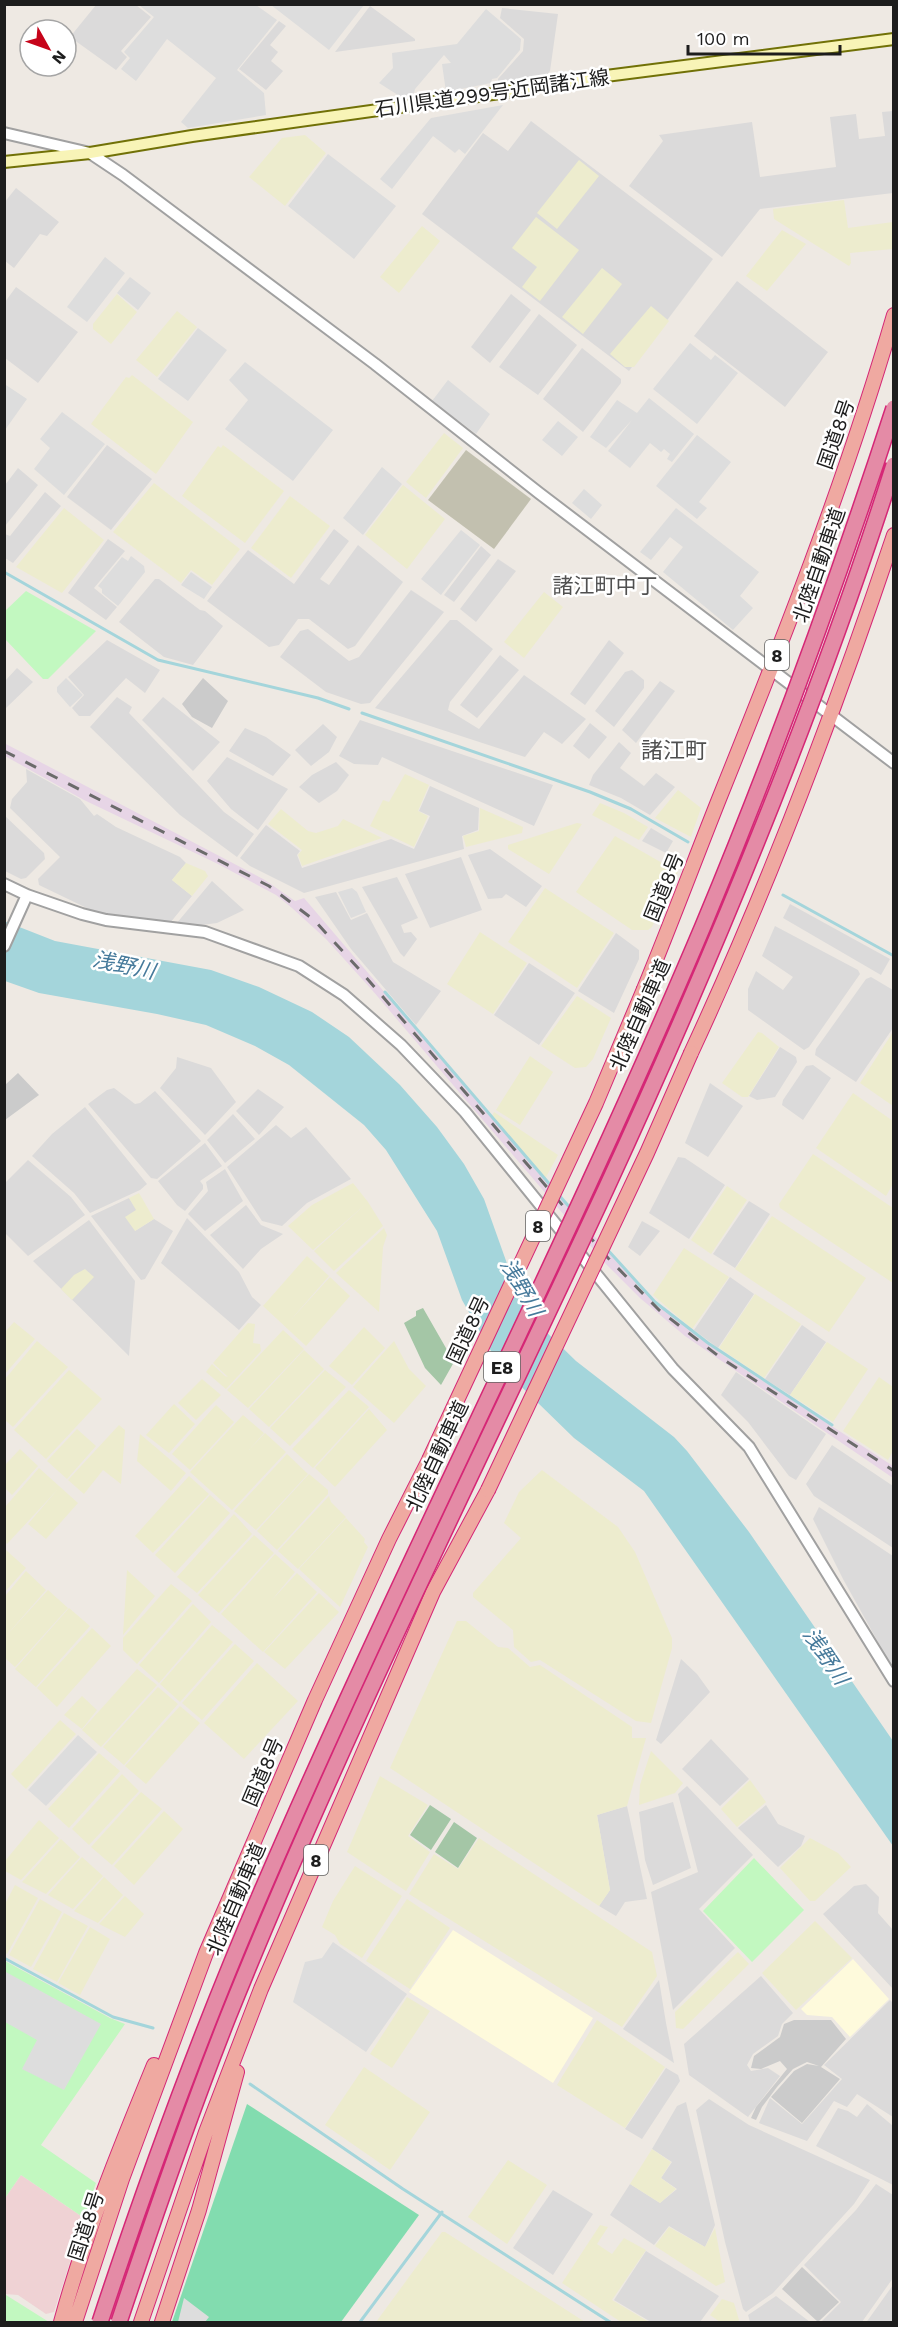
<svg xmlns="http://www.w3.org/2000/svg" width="898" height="2327" font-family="'Work Sans','Noto Sans JP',sans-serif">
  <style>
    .residential { fill: #dbdada }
    .commercial { fill: #efd2d4 }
    .industrial { fill: #e7d5e6 }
    .education { fill: #fefadc }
    .religious { fill: #cbcbcb }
    .construction { fill: #c2c0af }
    .farmland { fill: #edecce }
    .cemetery { fill: #a4c6a6 }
    .park { fill: #c2f8c0 }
    .pitch { fill: #82dcaf }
    .parking { fill: #ddd }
    .water { fill: #a4d5db }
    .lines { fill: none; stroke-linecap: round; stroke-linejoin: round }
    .stream { stroke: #a4d5db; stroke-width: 3 }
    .tertiary-casing { stroke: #a1a1a1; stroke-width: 14 }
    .secondary-casing { stroke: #717107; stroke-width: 14 }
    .trunk-casing { stroke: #d52776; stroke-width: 16 }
    .tertiary { stroke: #fff; stroke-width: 10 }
    .secondary { stroke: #f8f4b7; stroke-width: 10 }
    .trunk { stroke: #efa9a1; stroke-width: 14 }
    .rail { stroke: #6b6b6b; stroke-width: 3; stroke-dasharray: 12 12; stroke-linecap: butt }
    .trunk-bridge-casing { stroke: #d52776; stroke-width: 16; stroke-linecap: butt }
    .motorway-bridge-casing { stroke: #d52776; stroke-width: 18; stroke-linecap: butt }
    .trunk-bridge { stroke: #efa9a1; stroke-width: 14 }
    .motorway-bridge { stroke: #e48ba6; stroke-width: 15 }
    .labels { text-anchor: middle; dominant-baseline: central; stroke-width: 5; stroke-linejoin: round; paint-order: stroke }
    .shield { fill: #fff; stroke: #616161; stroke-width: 1.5 }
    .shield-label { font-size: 18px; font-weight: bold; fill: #1d1d1d }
    .street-label { font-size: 20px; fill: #1d1d1d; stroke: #fff }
    .neighbourhood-label { font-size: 21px; fill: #505050; stroke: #fff }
    .water-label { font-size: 21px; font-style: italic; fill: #467a9b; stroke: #fff }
    .quarter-label { font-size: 22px; fill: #505050; stroke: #fff }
  </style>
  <rect width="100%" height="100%" fill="#eee9e3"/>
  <path class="residential" d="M 96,5 L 136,5 L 151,17 L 121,51 L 127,57 L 116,70 L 70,37 Z
    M 370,6 L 415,39 L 415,41 L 335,52 Z
    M 502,8 L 558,14 L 550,71 L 546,76 L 498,84 L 498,79 L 523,51 L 524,39 L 500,18 Z
    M 279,21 L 286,26 L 270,45 L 278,52 L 271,61 L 283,71 L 266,90 L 239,69 Z
    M 893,111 L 893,193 L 760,209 L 722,257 L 629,186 L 663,141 L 659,135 L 752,122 L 760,177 L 836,167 L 830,117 L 856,114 L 859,139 L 885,136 L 882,112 Z
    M 531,121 L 713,259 L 629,371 L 422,214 L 483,133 L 508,151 Z
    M 16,188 L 59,222 L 47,236 L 40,234 L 14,268 L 5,261 L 4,203 Z
    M 737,281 L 828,352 L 785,407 L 694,336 Z
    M 16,287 L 78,332 L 38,383 L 5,358 L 5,302 Z
    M 511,294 L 531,310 L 490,363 L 471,347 Z
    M 539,314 L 577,345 L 538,395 L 499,367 Z
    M 582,348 L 621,379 L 621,383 L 583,432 L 543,399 Z
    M 107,445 L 152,479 L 111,530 L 67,497 Z
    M 18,468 L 38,485 L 5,526 L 5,485 Z
    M 45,492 L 61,506 L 13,563 L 5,558 L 5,534 L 10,536 Z
    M 334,529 L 349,541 L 320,579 L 329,585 L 358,545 L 403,582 L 355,646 L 348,649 L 309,619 L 298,619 L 279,645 L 269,647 L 207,601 L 248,550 L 294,584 Z
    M 108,539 L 125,551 L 94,588 L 117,607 L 106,620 L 68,593 Z
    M 481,546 L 491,555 L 454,602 L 444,595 Z
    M 498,559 L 516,571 L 476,622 L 460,609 Z
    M 155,579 L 159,579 L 200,610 L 205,611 L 223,626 L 193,665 L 164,657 L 119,622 Z
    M 411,590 L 444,612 L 370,703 L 361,704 L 326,692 L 280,657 L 300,631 L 308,629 L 349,661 L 359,657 Z
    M 450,620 L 457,620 L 493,649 L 450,702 L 448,710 L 479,729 L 524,675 L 586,719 L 562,744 L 544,732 L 525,757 L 375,708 Z
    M 107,640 L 160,670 L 145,693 L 126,678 L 90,716 L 79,716 L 72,708 L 84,695 L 68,677 Z
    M 609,640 L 624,653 L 585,705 L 570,694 Z
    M 500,655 L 519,670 L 477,718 L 460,705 Z
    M 17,668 L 33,682 L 6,708 L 5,681 Z
    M 632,670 L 644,680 L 644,688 L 614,727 L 595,711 L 625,672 Z
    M 660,681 L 675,691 L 636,743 L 622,730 Z
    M 117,697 L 132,707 L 129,713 L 224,812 L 254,834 L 237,857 L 180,815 L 90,727 Z
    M 163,697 L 220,742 L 193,771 L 142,720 Z
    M 360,720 L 553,785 L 534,826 L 382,757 L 378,765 L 354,764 L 339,756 Z
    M 590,723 L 607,737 L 589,759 L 573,746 Z
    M 323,724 L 337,737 L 329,752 L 311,766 L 295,750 Z
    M 245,728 L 266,737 L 291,755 L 273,776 L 229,751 Z
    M 619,742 L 631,753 L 620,768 L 644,786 L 656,773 L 675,787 L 650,815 L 621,798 L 589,785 L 593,775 Z
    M 227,757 L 288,789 L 258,830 L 231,809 L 207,781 Z
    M 336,762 L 349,775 L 337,791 L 319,803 L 299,787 L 312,775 Z
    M 26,769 L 80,799 L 94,816 L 97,814 L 116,827 L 180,857 L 186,863 L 172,880 L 192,896 L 170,923 L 95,912 L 39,885 L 38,879 L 60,857 L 10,808 L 12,799 L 27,782 Z
    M 430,786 L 479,808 L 478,830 L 462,836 L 464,849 L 304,893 L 250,866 L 240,858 L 266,825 L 300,851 L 297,855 L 302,868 L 391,839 L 414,849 L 430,816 L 419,811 Z
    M 4,815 L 44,853 L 45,859 L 26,878 L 21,879 L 5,871 Z
    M 651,828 L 673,841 L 666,853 L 642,841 Z
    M 490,849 L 542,886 L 526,907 L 506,894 L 502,898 L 488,899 L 468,855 Z
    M 461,857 L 482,910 L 430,928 L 405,874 Z
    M 397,877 L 418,918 L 401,925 L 404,933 L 411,932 L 417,939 L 404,957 L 400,953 L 362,887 Z
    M 212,881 L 244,910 L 217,923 L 194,926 L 176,924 Z
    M 336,892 L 351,920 L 367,913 L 393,962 L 441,991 L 416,1025 L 351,949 L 315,897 Z
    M 790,904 L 890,959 L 881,975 L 783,918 Z
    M 775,926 L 858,970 L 860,974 L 809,1047 L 804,1050 L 748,1010 L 748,989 L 756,971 L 783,990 L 793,977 L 762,956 Z
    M 616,933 L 639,950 L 639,959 L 614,1013 L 578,991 Z
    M 529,963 L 575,993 L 539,1045 L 494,1015 Z
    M 871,977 L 893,990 L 893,1028 L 856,1082 L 815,1055 L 816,1049 L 866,979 Z
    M 780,1047 L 796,1057 L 797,1062 L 775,1097 L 757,1100 L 749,1096 Z
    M 177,1057 L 211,1068 L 236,1102 L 205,1135 L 160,1088 L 176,1068 Z
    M 813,1065 L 831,1078 L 803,1120 L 782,1105 L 783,1100 L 806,1066 Z
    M 710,1083 L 743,1106 L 708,1157 L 685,1143 Z
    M 114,1088 L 135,1104 L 140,1103 L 155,1091 L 201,1141 L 157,1179 L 151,1178 L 88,1104 L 107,1090 Z
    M 258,1089 L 284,1107 L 259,1135 L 236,1111 Z
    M 85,1107 L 147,1184 L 140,1190 L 90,1213 L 74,1193 L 32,1156 L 52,1134 Z
    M 233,1114 L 255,1139 L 225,1163 L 207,1140 Z
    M 276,1125 L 291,1138 L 306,1127 L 351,1179 L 307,1203 L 282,1226 L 262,1221 L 227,1167 Z
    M 205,1143 L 222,1166 L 200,1181 L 203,1185 L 203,1189 L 185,1211 L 177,1205 L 158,1181 Z
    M 678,1157 L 685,1158 L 725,1185 L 689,1239 L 649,1213 Z
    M 28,1160 L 71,1197 L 85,1215 L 28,1256 L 5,1233 L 4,1184 Z
    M 225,1169 L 243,1201 L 205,1231 L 188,1214 L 208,1191 L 206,1182 Z
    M 129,1198 L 137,1210 L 135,1231 L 154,1219 L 173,1231 L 145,1279 L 141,1280 L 91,1216 Z
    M 749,1201 L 770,1214 L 735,1268 L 713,1254 Z
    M 246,1205 L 261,1225 L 283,1234 L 261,1249 L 243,1269 L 210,1235 Z
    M 187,1218 L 239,1272 L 252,1297 L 261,1305 L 239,1330 L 161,1263 Z
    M 89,1220 L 135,1281 L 129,1356 L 33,1261 Z
    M 642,1221 L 660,1231 L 640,1256 L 628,1247 Z
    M 730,1277 L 754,1294 L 718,1348 L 694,1330 Z
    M 802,1325 L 826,1342 L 790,1395 L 765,1379 Z
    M 736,1372 L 826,1434 L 796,1480 L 789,1476 L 748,1422 L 721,1395 Z
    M 832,1445 L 893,1486 L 893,1548 L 814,1496 L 806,1484 Z
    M 819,1507 L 893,1556 L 893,1669 L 843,1579 L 813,1519 Z
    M 681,1659 L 697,1674 L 710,1692 L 661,1744 L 656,1740 Z
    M 711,1739 L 749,1779 L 720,1806 L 682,1769 Z
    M 687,1786 L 753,1855 L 699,1909 L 735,1948 L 673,2010 L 651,1892 L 698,1872 L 678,1794 Z
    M 673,1802 L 691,1868 L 653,1885 L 645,1860 L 639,1812 Z
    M 766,1805 L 778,1824 L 805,1836 L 801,1846 L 778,1867 L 738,1828 Z
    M 627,1806 L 647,1899 L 625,1902 L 616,1916 L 599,1906 L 610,1890 L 597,1815 Z
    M 866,1884 L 879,1897 L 878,1913 L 893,1930 L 893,1989 L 823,1914 L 854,1886 Z
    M 761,1976 L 793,2013 L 782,2024 L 778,2036 L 753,2054 L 747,2065 L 751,2071 L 768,2068 L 780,2076 L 748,2117 L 689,2075 L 684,2044 Z
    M 659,1980 L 666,2023 L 674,2063 L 623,2029 Z
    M 890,2000 L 894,2004 L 893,2117 L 857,2094 L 847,2107 L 834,2101 L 807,2141 L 759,2123 L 770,2098 L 802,2124 L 842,2079 L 824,2065 Z
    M 666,2068 L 678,2075 L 680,2081 L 642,2139 L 625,2129 Z
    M 709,2099 L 749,2125 L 870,2180 L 854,2204 L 773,2293 L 746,2312 L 743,2309 L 725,2242 L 696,2110 Z
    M 686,2102 L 715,2225 L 705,2247 L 669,2226 L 654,2245 L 610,2215 L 630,2184 L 660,2203 L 677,2189 L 661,2178 L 672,2162 L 652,2149 L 677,2106 Z
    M 867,2104 L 893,2126 L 893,2185 L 816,2146 L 838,2108 L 848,2111 L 857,2117 Z
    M 876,2184 L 893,2195 L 893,2278 L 862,2322 L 821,2322 L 841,2302 L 804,2265 L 856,2210 Z
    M 553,2190 L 593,2214 L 553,2275 L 513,2248 Z
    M 646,2251 L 719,2296 L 700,2322 L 651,2322 L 614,2300 Z
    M 893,2285 L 893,2322 L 866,2322 L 868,2320 Z
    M 776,2296 L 810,2322 L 750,2322 L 748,2315 Z"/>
  <path class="commercial" d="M 21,2175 L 84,2218 L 54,2312 L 46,2314 L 18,2295 L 5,2294 L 5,2198 Z"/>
  <path class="industrial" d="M 4,743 L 265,880 L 295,901 L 304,898 L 557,1194 L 644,1292 L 720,1353 L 893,1466 L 893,1478 L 685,1336 L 640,1298 L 605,1263 L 372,990 L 326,939 L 292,908 L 276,895 L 218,864 L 84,800 L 5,756 Z"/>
  <path class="education" d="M 453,1930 L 593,2018 L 553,2083 L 409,1992 Z
    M 853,1959 L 889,1999 L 850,2037 L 832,2017 L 807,2015 L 801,2009 Z"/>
  <path class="religious" d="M 203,678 L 228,701 L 212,728 L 192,717 L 182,704 Z
    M 18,1073 L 39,1095 L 5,1120 L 5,1085 Z
    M 794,2020 L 831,2020 L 846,2039 L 821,2067 L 840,2079 L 802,2123 L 771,2097 L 794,2071 L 807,2064 L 819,2066 L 807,2062 L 793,2069 L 777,2087 L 762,2107 L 756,2120 L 751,2118 L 756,2107 L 787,2069 L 780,2061 L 761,2069 L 751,2068 L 754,2056 L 780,2037 L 784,2024 Z
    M 802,2267 L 839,2302 L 818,2322 L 782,2289 Z"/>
  <path class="construction" d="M 466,450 L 531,499 L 494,549 L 428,500 Z"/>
  <path class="farmland" d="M 305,135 L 326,153 L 285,206 L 249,177 L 282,138 Z
    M 579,160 L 599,176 L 557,229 L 537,213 Z
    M 844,200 L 848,228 L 893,222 L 893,249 L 850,253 L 851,263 L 849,266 L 774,219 L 773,209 Z
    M 536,217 L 579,250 L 540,301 L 522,287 L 537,267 L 512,248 Z
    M 422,226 L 440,241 L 399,293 L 380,277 Z
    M 782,230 L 806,244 L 767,291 L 746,276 Z
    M 602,268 L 622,284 L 583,334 L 562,317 Z
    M 117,294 L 137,312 L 111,344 L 93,329 L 93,324 Z
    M 651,306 L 669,321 L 634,367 L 625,367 L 610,354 Z
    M 177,311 L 197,327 L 157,377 L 136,360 Z
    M 132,375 L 193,422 L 156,474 L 91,424 L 126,377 L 129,378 Z
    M 444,433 L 463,448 L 426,498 L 406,482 Z
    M 223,445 L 284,491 L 245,543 L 182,496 L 218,446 L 221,448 Z
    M 154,483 L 240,549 L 212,585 L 191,570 L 181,583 L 113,532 Z
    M 403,485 L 445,519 L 407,569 L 365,535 Z
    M 290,496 L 330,526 L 291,578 L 251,548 Z
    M 64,508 L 104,540 L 62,593 L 16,567 Z
    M 544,592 L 563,607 L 524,658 L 504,642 Z
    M 405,774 L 429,785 L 418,811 L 428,816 L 414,847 L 370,826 L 383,800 L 389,802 Z
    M 678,790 L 701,808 L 691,837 L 655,818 Z
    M 600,803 L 624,813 L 648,827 L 639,840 L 592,815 Z
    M 480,808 L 523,827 L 522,833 L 466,847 L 463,836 L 479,831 Z
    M 281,809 L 308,831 L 316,833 L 338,826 L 343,819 L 382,838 L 302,866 L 298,855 L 302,850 L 268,824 Z
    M 577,823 L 582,824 L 549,874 L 508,849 L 508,845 Z
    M 615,836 L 678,872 L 652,927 L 648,930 L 632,930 L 576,892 Z
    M 186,863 L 205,871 L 208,876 L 192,896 L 172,880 Z
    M 545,888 L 614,933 L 577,988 L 508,942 Z
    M 480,932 L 527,963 L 493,1014 L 447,984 Z
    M 577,996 L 611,1018 L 593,1059 L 586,1067 L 575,1068 L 541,1046 Z
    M 758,1032 L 762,1033 L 779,1047 L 748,1097 L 742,1097 L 722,1083 Z
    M 893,1032 L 894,1106 L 893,1106 L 860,1083 Z
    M 530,1056 L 553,1072 L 520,1125 L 496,1110 Z
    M 853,1093 L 893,1121 L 893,1184 L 886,1196 L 816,1148 Z
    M 494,1112 L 558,1155 L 545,1179 L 492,1116 Z
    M 813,1154 L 893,1208 L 893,1283 L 780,1208 L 779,1204 Z
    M 353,1183 L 368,1202 L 313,1250 L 288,1226 L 312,1205 Z
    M 727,1186 L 747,1200 L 711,1254 L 691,1240 Z
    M 139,1193 L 154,1219 L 135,1231 L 125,1217 L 136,1210 L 129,1198 Z
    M 368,1202 L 383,1226 L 334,1271 L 314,1251 Z
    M 772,1216 L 866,1278 L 829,1332 L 735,1269 Z
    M 384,1228 L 387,1235 L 383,1247 L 379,1312 L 336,1273 Z
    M 684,1248 L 729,1277 L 692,1329 L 653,1295 Z
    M 307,1256 L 329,1276 L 288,1323 L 330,1277 L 350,1296 L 306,1346 L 263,1306 Z
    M 85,1269 L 94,1277 L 72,1300 L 61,1289 L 74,1275 Z
    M 755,1294 L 801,1324 L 764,1378 L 719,1348 Z
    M 14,1322 L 35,1339 L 5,1374 L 5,1332 Z
    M 248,1323 L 255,1324 L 253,1343 L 260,1344 L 261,1351 L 226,1389 L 206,1372 L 212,1364 L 225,1376 L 228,1377 L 213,1363 Z
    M 364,1327 L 385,1348 L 352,1385 L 329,1366 Z
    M 283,1330 L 304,1349 L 248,1408 L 227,1390 Z
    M 37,1341 L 68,1367 L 13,1427 L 5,1420 L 5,1379 Z
    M 394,1341 L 409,1369 L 426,1386 L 394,1423 L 353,1387 Z
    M 827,1342 L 868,1369 L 833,1422 L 790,1395 Z
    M 304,1350 L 324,1369 L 269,1427 L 249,1409 Z
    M 69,1370 L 102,1399 L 46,1459 L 14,1430 Z
    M 325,1370 L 346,1387 L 290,1446 L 270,1428 Z
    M 879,1377 L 893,1387 L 893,1451 L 888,1460 L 843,1431 Z
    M 202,1379 L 221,1395 L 196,1420 L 178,1403 Z
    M 349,1390 L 369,1407 L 313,1468 L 292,1449 Z
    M 174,1404 L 195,1424 L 169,1453 L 146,1435 Z
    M 216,1405 L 234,1422 L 190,1470 L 172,1454 Z
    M 369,1409 L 387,1430 L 335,1487 L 315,1468 Z
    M 243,1415 L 264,1433 L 249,1450 L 265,1433 L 286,1452 L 232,1510 L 190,1472 Z
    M 119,1425 L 125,1430 L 121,1484 L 103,1470 L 84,1494 L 68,1480 Z
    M 77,1429 L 96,1446 L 67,1479 L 47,1461 Z
    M 140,1434 L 186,1473 L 171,1491 L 137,1461 Z
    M 20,1449 L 38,1466 L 12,1495 L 5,1488 L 5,1465 Z
    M 287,1454 L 308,1474 L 256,1530 L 234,1511 Z
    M 39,1468 L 78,1503 L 46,1539 L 28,1524 L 58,1489 L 7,1544 L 5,1542 L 5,1507 Z
    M 542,1470 L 618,1527 L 635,1552 L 672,1638 L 672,1648 L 651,1723 L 636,1721 L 540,1660 L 531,1662 L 514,1647 L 513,1630 L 473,1597 L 473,1593 L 521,1538 L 504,1523 L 519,1492 Z
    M 309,1474 L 328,1490 L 328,1494 L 277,1550 L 257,1531 Z
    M 189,1476 L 209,1494 L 153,1553 L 135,1536 Z
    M 210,1495 L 230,1513 L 175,1573 L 155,1555 Z
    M 329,1496 L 331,1502 L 346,1517 L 298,1569 L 278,1551 Z
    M 234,1514 L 252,1534 L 197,1593 L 177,1577 Z
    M 346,1518 L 365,1539 L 364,1542 L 368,1547 L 340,1607 L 299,1569 Z
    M 254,1535 L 274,1553 L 219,1613 L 198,1595 Z
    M 6,1550 L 26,1568 L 5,1592 L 4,1551 Z
    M 275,1554 L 295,1572 L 271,1601 L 297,1573 L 317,1592 L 263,1652 L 221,1614 Z
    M 127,1570 L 155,1596 L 123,1635 Z
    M 26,1571 L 46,1590 L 5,1637 L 48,1590 L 68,1608 L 15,1667 L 5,1658 L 5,1596 Z
    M 171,1584 L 192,1601 L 137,1664 L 123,1650 L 123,1638 Z
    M 319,1593 L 339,1612 L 285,1669 L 264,1652 Z
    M 193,1604 L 211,1622 L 159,1683 L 139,1665 Z
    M 69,1608 L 90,1626 L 36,1687 L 15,1669 Z
    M 457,1621 L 466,1621 L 498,1647 L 508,1648 L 530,1667 L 540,1665 L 632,1727 L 632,1738 L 646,1738 L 627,1806 L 597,1815 L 610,1890 L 599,1906 L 390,1768 Z
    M 212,1625 L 233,1642 L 180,1702 L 160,1684 Z
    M 92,1628 L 111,1646 L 57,1707 L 37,1688 Z
    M 235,1644 L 254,1661 L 202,1720 L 182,1703 Z
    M 257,1663 L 298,1701 L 244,1759 L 204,1723 Z
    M 137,1669 L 157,1685 L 101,1747 L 82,1730 Z
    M 158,1687 L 178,1704 L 124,1765 L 103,1747 Z
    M 82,1696 L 97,1710 L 82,1729 L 64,1715 Z
    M 180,1706 L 200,1723 L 146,1784 L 125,1766 Z
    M 60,1720 L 76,1734 L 26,1789 L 11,1774 Z
    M 651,1751 L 683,1783 L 675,1793 L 639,1805 L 640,1785 Z
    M 99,1753 L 120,1771 L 69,1828 L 48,1809 Z
    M 122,1774 L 139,1791 L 89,1845 L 72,1829 Z
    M 380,1776 L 428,1805 L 408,1836 L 430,1852 L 406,1891 L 347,1852 Z
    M 750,1780 L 766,1802 L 737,1827 L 721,1809 Z
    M 141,1792 L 162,1809 L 112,1865 L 91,1847 Z
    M 164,1811 L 183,1829 L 134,1885 L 114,1866 Z
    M 39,1820 L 59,1838 L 21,1880 L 5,1871 L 5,1861 Z
    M 479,1838 L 652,1952 L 657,1976 L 622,2027 L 409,1894 L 434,1854 L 458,1869 Z
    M 810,1838 L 838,1853 L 851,1867 L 815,1901 L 810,1901 L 780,1868 Z
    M 61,1839 L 80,1857 L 46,1894 L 22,1882 Z
    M 82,1857 L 103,1876 L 73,1909 L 48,1895 Z
    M 355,1866 L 402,1896 L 362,1958 L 340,1944 L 335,1935 L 322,1927 L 333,1901 Z
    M 104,1877 L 123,1895 L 98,1923 L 74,1911 Z
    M 15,1885 L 38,1898 L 7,1954 L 4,1952 L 5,1904 Z
    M 125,1896 L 144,1914 L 125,1937 L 99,1924 Z
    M 40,1899 L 62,1912 L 31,1967 L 9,1955 Z
    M 407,1899 L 450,1928 L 410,1989 L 366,1961 Z
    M 64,1913 L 88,1926 L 57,1982 L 33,1969 Z
    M 815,1921 L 852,1958 L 796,2010 L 762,1973 Z
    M 90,1927 L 110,1939 L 80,1995 L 58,1983 Z
    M 738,1952 L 749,1964 L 683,2029 L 676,2028 L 675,2012 Z
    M 407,1997 L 430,2011 L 392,2068 L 370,2054 Z
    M 597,2020 L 665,2067 L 625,2128 L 557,2085 Z
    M 364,2067 L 430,2112 L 390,2170 L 325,2125 Z
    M 652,2149 L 671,2162 L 661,2178 L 676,2189 L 660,2203 L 630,2184 Z
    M 508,2160 L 547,2185 L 507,2244 L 468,2217 Z
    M 600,2225 L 608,2227 L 597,2244 L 612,2254 L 624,2238 L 646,2250 L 612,2300 L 649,2322 L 621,2322 L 562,2283 Z
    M 669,2227 L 705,2247 L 715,2228 L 725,2282 L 716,2286 L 655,2246 Z
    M 442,2232 L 445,2232 L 585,2322 L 376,2322 Z
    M 722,2299 L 734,2303 L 739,2320 L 737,2322 L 720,2322 L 710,2315 Z"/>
  <path class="cemetery" d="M 423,1308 L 454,1362 L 441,1385 L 425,1368 L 404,1323 L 416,1316 L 416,1311 Z
    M 430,1805 L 451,1819 L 431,1850 L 410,1835 Z
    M 454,1822 L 477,1838 L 458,1868 L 435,1852 Z"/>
  <path class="park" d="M 26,591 L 96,631 L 48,679 L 43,679 L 5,639 L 5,611 Z
    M 754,1858 L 804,1910 L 752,1962 L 703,1911 Z
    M 5,1961 L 110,2018 L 125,2024 L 41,2145 L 96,2183 L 84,2218 L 21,2175 L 5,2198 Z
    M 4,2294 L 6,2295 L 49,2322 L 5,2322 Z"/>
  <path class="pitch" d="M 247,2104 L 419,2215 L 341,2322 L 172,2322 Z"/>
  <path class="parking" d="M 139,5 L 256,5 L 277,20 L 237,70 L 264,93 L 266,115 L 188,128 L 181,122 L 216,78 L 167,39 L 136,81 L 121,69 L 130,58 L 124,52 L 154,17 Z
    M 271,5 L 364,5 L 329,50 Z
    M 486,9 L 521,39 L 520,50 L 497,78 L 492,79 L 491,83 L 446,92 L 442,64 L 451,63 L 444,55 L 415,89 L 414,93 L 401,97 L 379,83 L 393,68 L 392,53 L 457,44 Z
    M 503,105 L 465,154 L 459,149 L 455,153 L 433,136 L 392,189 L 380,179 L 431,118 Z
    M 328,154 L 396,206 L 354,259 L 288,206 Z
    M 105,257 L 125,273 L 87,322 L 67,307 Z
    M 130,277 L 151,293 L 138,310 L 117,293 Z
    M 198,328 L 227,350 L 188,401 L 158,379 Z
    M 690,343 L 711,360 L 715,355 L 738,373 L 697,424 L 653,389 Z
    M 245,362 L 333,430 L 293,481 L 225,429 L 248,400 L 229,380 Z
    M 448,380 L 490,414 L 476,434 L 432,401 Z
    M 6,385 L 27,399 L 5,430 L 4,388 Z
    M 649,398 L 694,434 L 672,462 L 667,459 L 670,454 L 664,449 L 661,452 L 650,443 L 630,468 L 608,451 L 632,420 L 606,448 L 590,437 L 617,400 L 637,413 Z
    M 62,412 L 105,444 L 64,495 L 34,469 L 50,448 L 40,439 Z
    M 558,421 L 578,437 L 562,456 L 542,440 Z
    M 697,435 L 731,462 L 699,502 L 707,508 L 697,519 L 656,486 Z
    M 382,467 L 402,484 L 363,535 L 343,518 Z
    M 584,489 L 602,505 L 591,519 L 572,503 Z
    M 676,508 L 759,572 L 740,596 L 753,608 L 733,630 L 663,572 L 683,547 L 670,537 L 651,560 L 640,552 Z
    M 461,530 L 480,545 L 441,595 L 421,579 Z
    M 131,556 L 144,566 L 145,572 L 118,606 L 102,593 L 102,589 L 98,586 L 122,557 L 128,561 Z
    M 191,572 L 212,587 L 204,599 L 181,585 Z
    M 66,678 L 83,695 L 70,707 L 57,692 L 57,687 Z
    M 352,888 L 357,892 L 366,912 L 351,918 L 338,892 Z
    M 78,1735 L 97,1752 L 46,1806 L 28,1790 Z
    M 333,1942 L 407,1994 L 366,2052 L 293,2002 L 305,1962 L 322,1958 Z
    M 4,1971 L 101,2024 L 64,2090 L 22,2069 L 37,2040 L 5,2022 Z
    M 184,2298 L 209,2317 L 205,2322 L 178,2322 Z"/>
  <path class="water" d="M 4,921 L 55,941 L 211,970 L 259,987 L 312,1012 L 349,1037 L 400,1085 L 437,1127 L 464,1164 L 484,1199 L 510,1272 L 538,1324 L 576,1361 L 674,1437 L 687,1451 L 749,1532 L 893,1741 L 893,1846 L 644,1491 L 574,1438 L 499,1365 L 462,1300 L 437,1231 L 386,1150 L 364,1125 L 289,1065 L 255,1046 L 206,1025 L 157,1014 L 39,993 L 5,981 Z"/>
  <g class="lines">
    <path class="stream" d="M 4,572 L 158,660 L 318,698 L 349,709
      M 362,713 L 590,792 L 631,809 L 688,842
      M 783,895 L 894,956
      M 385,992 L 552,1187
      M 558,1194 L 572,1210
      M 606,1248 L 655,1302 L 708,1343 L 832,1425
      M 4,1958 L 113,2017 L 153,2028
      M 250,2084 L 403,2189 L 610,2322
      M 360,2322 L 442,2212"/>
    <g class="tertiary-casing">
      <path id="tertiary" d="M 4,133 L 90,153 L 123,175 L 375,364 L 539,493 L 894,763
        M 4,884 L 27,895 L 82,914 L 106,920 L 205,932 L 299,966 L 344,995 L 401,1045 L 465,1112 L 673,1369 L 749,1447 L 894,1681
        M 4,946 L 27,895"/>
    </g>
    <g class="secondary-casing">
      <path id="secondary" d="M 4,162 L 90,153 L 192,136 L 500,93 L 559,82 L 894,39"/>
    </g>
    <g class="trunk-casing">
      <path id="trunk" d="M 644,989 C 670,926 694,862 719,799 C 783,640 846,480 894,315
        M 691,1053 C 769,885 835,711 894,535
        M 61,2322 C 85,2234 119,2150 154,2065
        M 75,2322 L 122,2179 L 206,1953 L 315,1700 L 389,1539 L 429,1460
        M 141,2322 L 206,2132 L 261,1989 L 433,1592 L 488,1490
        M 162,2322 L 199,2210 L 237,2072"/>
    </g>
    <use href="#tertiary" class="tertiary"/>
    <use href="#secondary" class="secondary"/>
    <use href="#trunk" class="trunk"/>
    <path class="rail" d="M 4,751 L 269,886 L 314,920 L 358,968 L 608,1258 L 659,1310 L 721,1358 L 894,1471"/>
    <g class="trunk-bridge-casing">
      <path id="trunk-bridge" d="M 429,1460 L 596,1103 L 644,989
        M 488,1490 L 647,1153 L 691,1053"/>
    </g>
    <g class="motorway-bridge-casing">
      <path id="motorway-bridge" d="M 100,2322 C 148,2177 200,2034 261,1893 C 401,1568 565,1253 703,926 C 774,756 837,583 894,408
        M 119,2322 C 153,2220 188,2118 228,2017 C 341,1736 478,1464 606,1189 C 715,953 815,712 894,465"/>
    </g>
    <use href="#trunk-bridge" class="trunk-bridge"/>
    <use href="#motorway-bridge" class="motorway-bridge"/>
  </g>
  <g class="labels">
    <g class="shield">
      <rect x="765" y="640" width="24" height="30" rx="4.5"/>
      <rect x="526" y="1211" width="24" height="30" rx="4.5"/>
      <rect x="484" y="1352" width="36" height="30" rx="4.5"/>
      <rect x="304" y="1845" width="24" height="30" rx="4.5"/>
    </g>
    <g class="shield-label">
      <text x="777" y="655">8</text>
      <text x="538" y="1226">8</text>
      <text x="502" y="1367">E8</text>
      <text x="316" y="1860">8</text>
    </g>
    <g class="street-label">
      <text transform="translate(492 93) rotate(-8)">石川県道299号近岡諸江線</text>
      <text transform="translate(836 434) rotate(-71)">国道8号</text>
      <text transform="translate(819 565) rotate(-71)">北陸自動車道</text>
      <text transform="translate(664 887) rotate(-68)">国道8号</text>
      <text transform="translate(640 1015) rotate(-66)">北陸自動車道</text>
      <text transform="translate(468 1330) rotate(-65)">国道8号</text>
      <text transform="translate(437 1456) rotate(-65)">北陸自動車道</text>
      <text transform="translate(263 1772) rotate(-67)">国道8号</text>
      <text transform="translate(236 1899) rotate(-67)">北陸自動車道</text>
      <text transform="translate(86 2226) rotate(-72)">国道8号</text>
    </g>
    <g class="neighbourhood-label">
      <text x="605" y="585">諸江町中丁</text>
    </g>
    <g class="water-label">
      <text transform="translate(124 965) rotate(12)">浅野川</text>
      <text transform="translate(522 1287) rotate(60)">浅野川</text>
      <text transform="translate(826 1656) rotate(56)">浅野川</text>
    </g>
    <g class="quarter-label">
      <text x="674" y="750">諸江町</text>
    </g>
  </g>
  <rect width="898" height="2327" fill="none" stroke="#1d1d1d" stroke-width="12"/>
  <g transform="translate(48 48) rotate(130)"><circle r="28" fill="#ffffff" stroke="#a5a5a5" stroke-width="1.5"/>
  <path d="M0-4.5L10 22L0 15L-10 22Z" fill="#c6041a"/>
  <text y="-9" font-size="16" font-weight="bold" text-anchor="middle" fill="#1d1d1d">N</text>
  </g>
  <path d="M688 45v9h152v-9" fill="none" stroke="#1d1d1d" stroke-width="3"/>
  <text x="697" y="45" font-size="18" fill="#1d1d1d" stroke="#ffffff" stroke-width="4.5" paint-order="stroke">100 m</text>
</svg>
